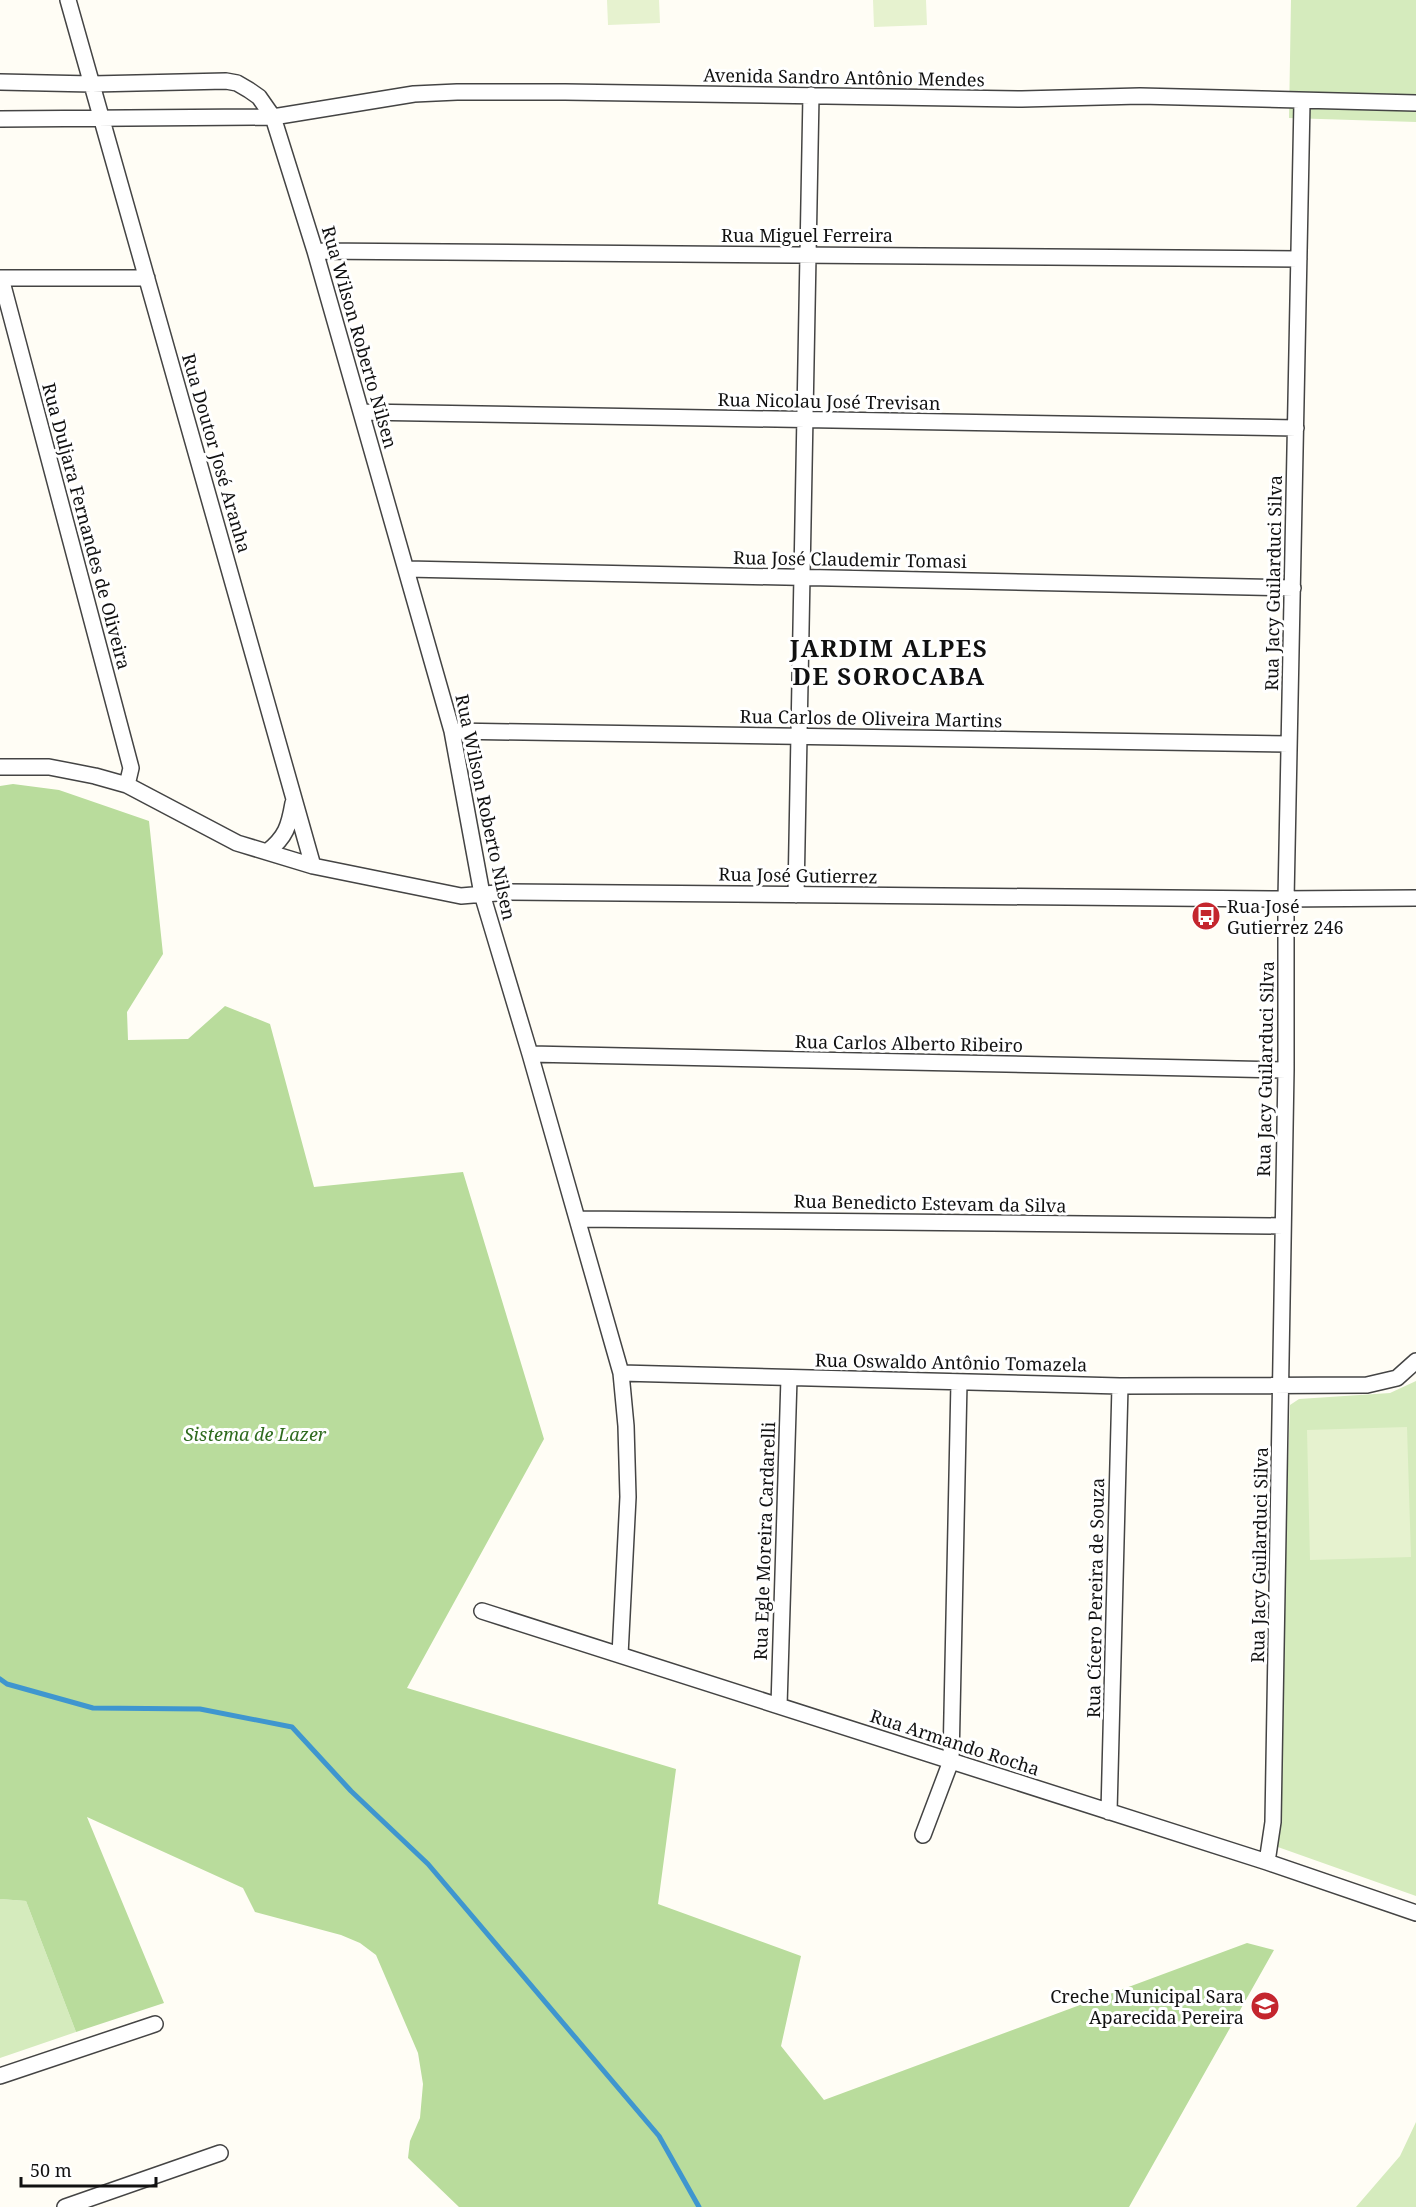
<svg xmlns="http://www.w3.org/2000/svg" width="1416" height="2207" font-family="'Noto Serif',serif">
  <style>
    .green { fill: #d5ebbd }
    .forest { fill: #b9dc9c }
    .pitch { fill: #e6f2cf }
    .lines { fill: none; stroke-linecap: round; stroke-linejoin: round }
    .stream { stroke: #3f96cf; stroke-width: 5 }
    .street-casing { stroke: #444; stroke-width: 18 }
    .street { stroke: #fff; stroke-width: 15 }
    .labels { text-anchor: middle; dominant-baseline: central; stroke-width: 6; stroke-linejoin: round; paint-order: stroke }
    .street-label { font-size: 18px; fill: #111; stroke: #fff }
    .poi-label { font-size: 18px; fill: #111; stroke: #fff; text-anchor: start }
    .park-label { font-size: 18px; font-style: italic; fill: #2f6b1f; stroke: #fff }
    .district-label { font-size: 24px; font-weight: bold; letter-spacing: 1.5px; fill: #111; stroke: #fff }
  </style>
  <rect width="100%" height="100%" fill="#fffdf5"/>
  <path class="green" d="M 1291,0 L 1416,0 L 1416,122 L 1289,118 Z
    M 1416,1381 L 1416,1896 L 1275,1846 L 1290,1405 L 1299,1399 L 1390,1393 Z
    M 0,1899 L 26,1901 L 76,2032 L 0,2058 Z
    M 1416,2122 L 1416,2207 L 1356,2207 L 1400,2156 Z"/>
  <path class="forest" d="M 13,784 L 59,790 L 149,821 L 163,954 L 127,1012 L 128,1040 L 188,1039 L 225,1006 L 270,1024 L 314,1187 L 463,1172 L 544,1439 L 407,1688 L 676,1769 L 658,1904 L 801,1956 L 781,2046 L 824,2100 L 1247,1943 L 1274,1950 L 1129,2207 L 459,2207 L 408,2158 L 410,2141 L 420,2118 L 423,2084 L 418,2053 L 376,1955 L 360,1943 L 341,1935 L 255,1912 L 243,1888 L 87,1817 L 164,2003 L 76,2032 L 26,1901 L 0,1899 L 0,786 Z"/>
  <path class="pitch" d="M 607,0 L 659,0 L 660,23 L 608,25 Z
    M 873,0 L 926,0 L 927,25 L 874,27 Z
    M 1407,1427 L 1411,1557 L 1310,1560 L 1307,1430 Z"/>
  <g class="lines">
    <path class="stream" d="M 0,1679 L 7,1684 L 93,1708 L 200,1709 L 292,1727 L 351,1791 L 428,1864 L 659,2136 L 699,2207"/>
    <g class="street-casing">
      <path id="street" d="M 68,0 L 313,866
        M 0,82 L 92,84 L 226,81 L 237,83 L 249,90 L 259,97 L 273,117 L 315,251 L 452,731 L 482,894 L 530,1054 L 621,1373 L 626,1426 L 628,1497 L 620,1655
        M 0,119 L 273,117 L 414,94 L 457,92 L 565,92 L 1022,99 L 1140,96 L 1416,103
        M 315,251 L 1299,259
        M 0,278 L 147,278
        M 1,278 L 131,768 L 127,785
        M 362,412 L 1296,428
        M 407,569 L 1293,588
        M 452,731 L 1289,744
        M 0,767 L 49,767 L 95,776 L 127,785 L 237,843 L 313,866 L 461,896 L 509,892 L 1278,899 L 1416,898
        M 267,852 C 286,837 289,826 293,803
        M 796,895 L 811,95
        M 530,1054 L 1286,1070
        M 578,1219 L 1283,1226
        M 621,1373 L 1120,1386 L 1367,1385 L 1397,1378 L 1416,1361
        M 482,1611 L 1267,1862 L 1416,1913
        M 779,1706 L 789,1378
        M 1109,1812 L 1120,1386
        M 923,1835 L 951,1761 L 959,1382
        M 1267,1862 L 1273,1822 L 1286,1070 L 1286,899 L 1302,102
        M 0,2076 L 155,2024
        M 65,2207 L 220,2153"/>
    </g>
    <use href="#street" class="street"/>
  </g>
  <defs>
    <g id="bus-disc" transform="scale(1.5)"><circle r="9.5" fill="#c4262e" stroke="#fff"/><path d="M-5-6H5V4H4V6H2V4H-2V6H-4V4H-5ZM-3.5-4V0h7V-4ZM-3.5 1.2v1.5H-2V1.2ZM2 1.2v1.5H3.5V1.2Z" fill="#fff"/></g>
    <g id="school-disc" transform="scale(1.5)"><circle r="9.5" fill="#c4262e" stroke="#fff"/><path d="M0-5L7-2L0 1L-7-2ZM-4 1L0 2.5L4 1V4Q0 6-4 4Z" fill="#fff"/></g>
  </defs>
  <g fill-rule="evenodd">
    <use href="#bus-disc" x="1206" y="916"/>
    <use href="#school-disc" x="1265" y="2006"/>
  </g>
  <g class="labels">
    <g class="street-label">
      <text transform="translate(844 77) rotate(1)">Avenida Sandro Antônio Mendes</text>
      <text x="807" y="235">Rua Miguel Ferreira</text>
      <text transform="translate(360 337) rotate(74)">Rua Wilson Roberto Nilsen</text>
      <text transform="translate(829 401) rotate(1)">Rua Nicolau José Trevisan</text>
      <text transform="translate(217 453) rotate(74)">Rua Doutor José Aranha</text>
      <text transform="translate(87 526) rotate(75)">Rua Duljara Fernandes de Oliveira</text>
      <text transform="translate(850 559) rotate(1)">Rua José Claudemir Tomasi</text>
      <text transform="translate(1273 583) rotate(-89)">Rua Jacy Guilarduci Silva</text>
      <text transform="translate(871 718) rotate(1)">Rua Carlos de Oliveira Martins</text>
      <text transform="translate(486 807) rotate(78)">Rua Wilson Roberto Nilsen</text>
      <text transform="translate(798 875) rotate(1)">Rua José Gutierrez</text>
      <text transform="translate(909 1043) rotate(1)">Rua Carlos Alberto Ribeiro</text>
      <text transform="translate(1265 1069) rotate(-89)">Rua Jacy Guilarduci Silva</text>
      <text transform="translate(930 1203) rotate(1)">Rua Benedicto Estevam da Silva</text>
      <text transform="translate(951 1362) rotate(1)">Rua Oswaldo Antônio Tomazela</text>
      <text transform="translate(764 1541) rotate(-88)">Rua Egle Moreira Cardarelli</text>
      <text transform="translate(1259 1555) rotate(-89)">Rua Jacy Guilarduci Silva</text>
      <text transform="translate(1095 1598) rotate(-89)">Rua Cícero Pereira de Souza</text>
      <text transform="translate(955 1742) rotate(18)">Rua Armando Rocha</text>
    </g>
    <g class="poi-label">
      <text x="1227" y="906">Rua José<tspan x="1227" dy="21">Gutierrez 246</tspan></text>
      <text x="1244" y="1996" text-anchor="end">Creche Municipal Sara<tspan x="1244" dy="21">Aparecida Pereira</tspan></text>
    </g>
    <g class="park-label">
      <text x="255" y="1434">Sistema de Lazer</text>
    </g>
    <g class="district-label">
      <text x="889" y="647">JARDIM ALPES<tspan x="889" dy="28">DE SOROCABA</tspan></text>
    </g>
  </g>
  <path d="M21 2177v9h135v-9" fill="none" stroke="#111111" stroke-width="3"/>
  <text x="30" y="2177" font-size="18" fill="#111111" stroke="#ffffff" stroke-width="4.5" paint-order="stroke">50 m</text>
</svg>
